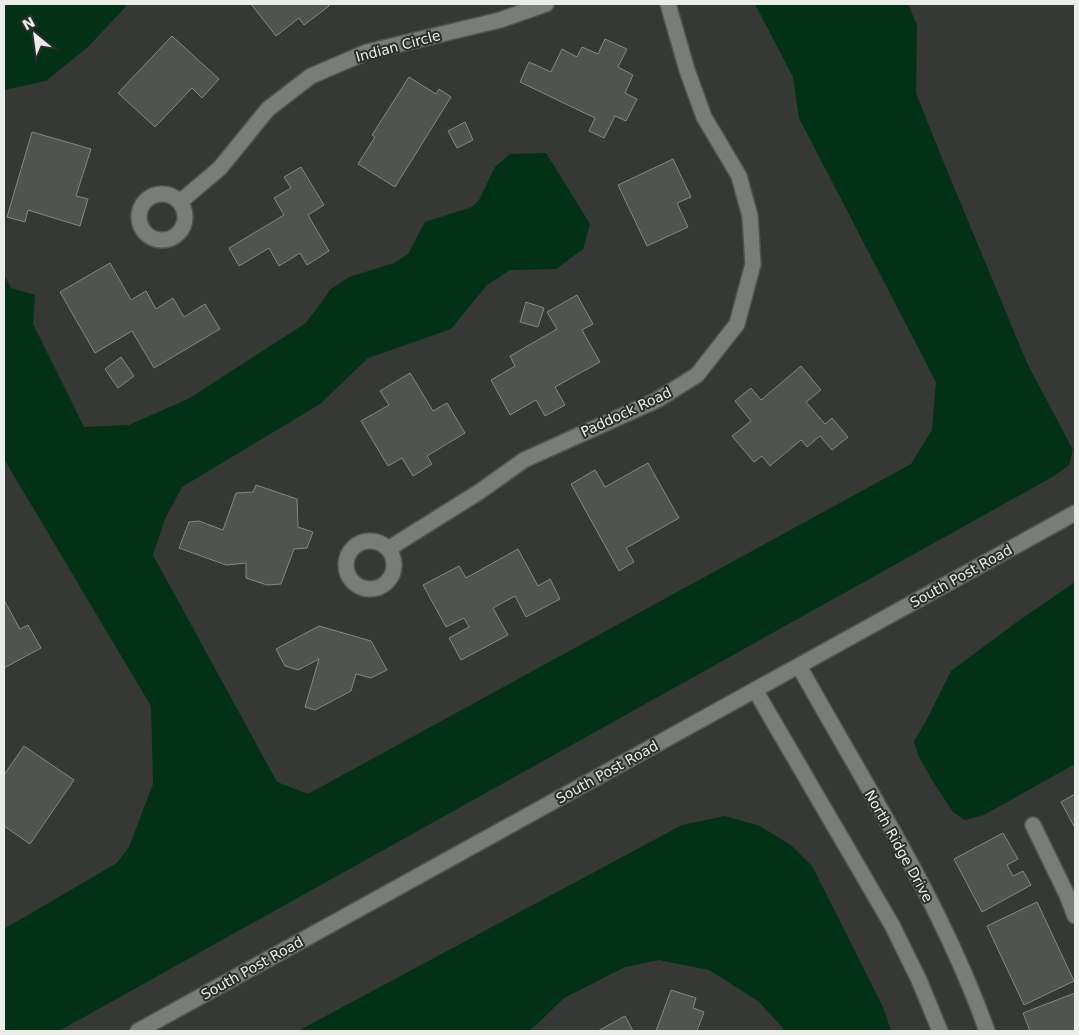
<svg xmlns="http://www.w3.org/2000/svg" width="1079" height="1035" font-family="'DejaVu Sans',sans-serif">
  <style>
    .water { fill: #023115 }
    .building { fill: #505350; stroke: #858986 }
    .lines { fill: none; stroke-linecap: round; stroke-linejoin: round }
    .minor-casing { stroke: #525553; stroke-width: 18 }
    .tertiary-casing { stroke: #525553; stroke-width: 18 }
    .minor { stroke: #797d7a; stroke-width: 15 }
    .tertiary { stroke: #797d7a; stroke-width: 15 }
    .labels { text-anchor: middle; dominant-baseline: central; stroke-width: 4; stroke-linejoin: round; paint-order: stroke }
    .street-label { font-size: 14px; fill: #ebedeb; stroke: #2b2e2b }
  </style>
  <rect width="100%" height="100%" fill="#353835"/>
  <path class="water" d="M 4,4 L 128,4 L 89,46 L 46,81 L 4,90 Z
    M 755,4 L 908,4 L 917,25 L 916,93 L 939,151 L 1027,363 L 1073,450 L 1069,465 L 1054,476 L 59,1031 L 4,1031 L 4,929 L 117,863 L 129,847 L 153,784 L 151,706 L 4,459 L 4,275 L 11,288 L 35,295 L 33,324 L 84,427 L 129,425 L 190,398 L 306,323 L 331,289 L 349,277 L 394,263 L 408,254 L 425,222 L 472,207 L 479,200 L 495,167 L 510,154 L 546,153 L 590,224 L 583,249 L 556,269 L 510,270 L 487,285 L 451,329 L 368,358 L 320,404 L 182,487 L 165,519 L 153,555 L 277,782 L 308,794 L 911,464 L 932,430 L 936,382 L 799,118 L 793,77 Z
    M 1075,582 L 1075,764 L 984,815 L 965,820 L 953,812 L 932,780 L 919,757 L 914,741 L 925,723 L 951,671 L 1017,622 Z
    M 725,816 L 760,826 L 792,846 L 812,866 L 883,1007 L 891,1031 L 785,1031 L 782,1027 L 758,1001 L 709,970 L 659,960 L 625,967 L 564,998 L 534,1027 L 527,1031 L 298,1031 L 682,825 Z"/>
  <path class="building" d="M 251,4 L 329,4 L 329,6 L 304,25 L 299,18 L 276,36 Z
    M 172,36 L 219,79 L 202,98 L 192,88 L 155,127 L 118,93 Z
    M 605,39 L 627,49 L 618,67 L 633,75 L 625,93 L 637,99 L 626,121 L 615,116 L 604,138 L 589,131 L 595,118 L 520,82 L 529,62 L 551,72 L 562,49 L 577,57 L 582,47 L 598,54 Z
    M 409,77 L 436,94 L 439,89 L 451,97 L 395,187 L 358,164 L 375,137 L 372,135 Z
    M 465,122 L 473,140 L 457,148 L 448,131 Z
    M 32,132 L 91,149 L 76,196 L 88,199 L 80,226 L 28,210 L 25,222 L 7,217 Z
    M 673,159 L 691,197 L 677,203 L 688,227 L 647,246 L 618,185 Z
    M 301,167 L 324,205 L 308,215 L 329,251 L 307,265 L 300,253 L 279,266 L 269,248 L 239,266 L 229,248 L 284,215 L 274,198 L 291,188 L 284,177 Z
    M 110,263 L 131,300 L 146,291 L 156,309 L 173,298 L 184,317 L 205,304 L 220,329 L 154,368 L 132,331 L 95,353 L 60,292 Z
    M 577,295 L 593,324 L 582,330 L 600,362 L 555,387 L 565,405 L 545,416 L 536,400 L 510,415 L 491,380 L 515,366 L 510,356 L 557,329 L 547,312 Z
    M 526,302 L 544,308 L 538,327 L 520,322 Z
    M 121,357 L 134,376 L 118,388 L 105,369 Z
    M 801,366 L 821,390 L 806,402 L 825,424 L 832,418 L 848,437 L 832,450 L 820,436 L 807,447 L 801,440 L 770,466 L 762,456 L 754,462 L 732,436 L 751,421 L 735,401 L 751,388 L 761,400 Z
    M 410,373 L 433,411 L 447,403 L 465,433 L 427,456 L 432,464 L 413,476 L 402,458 L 388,466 L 361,421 L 389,405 L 380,391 Z
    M 648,463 L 679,518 L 626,548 L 634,562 L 619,571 L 571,484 L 595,470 L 605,487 Z
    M 256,485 L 297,499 L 298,527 L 313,532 L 307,548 L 294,549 L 281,584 L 267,585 L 246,578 L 246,563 L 226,565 L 179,548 L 189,522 L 199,521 L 223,530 L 236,493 L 253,492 Z
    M 518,549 L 538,586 L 550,579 L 560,599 L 526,617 L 515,596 L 493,608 L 508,635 L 461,660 L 449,638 L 469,627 L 464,618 L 446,627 L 423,585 L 459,566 L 466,578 Z
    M 4,600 L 20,629 L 28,625 L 41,648 L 4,668 Z
    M 319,626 L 371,641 L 387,670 L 371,678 L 356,674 L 351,691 L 315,710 L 305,707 L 319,659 L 298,670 L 285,666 L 276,649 Z
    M 24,746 L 74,780 L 30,844 L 4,826 L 4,775 Z
    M 1075,794 L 1075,828 L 1061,802 Z
    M 1003,833 L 1018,859 L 1007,865 L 1013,876 L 1023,871 L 1031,885 L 982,912 L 954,859 Z
    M 1037,902 L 1074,981 L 1024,1005 L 987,926 Z
    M 671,990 L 696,998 L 693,1008 L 704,1012 L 697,1031 L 656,1031 Z
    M 1075,993 L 1075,1031 L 1030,1031 L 1023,1013 Z
    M 625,1016 L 633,1031 L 598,1031 Z"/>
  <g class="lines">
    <g class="minor-casing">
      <path id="minor" d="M139 217a23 23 0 1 1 46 0a23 23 0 1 1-46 0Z
        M 180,202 L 220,168 L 268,109 L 311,76 L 367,52 L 500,20 L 546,4
        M346 565a24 24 0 1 1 48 0a24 24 0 1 1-48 0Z
        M 388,549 L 479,492 L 524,460 L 657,400 L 697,375 L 737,324 L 753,264 L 750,216 L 739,176 L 704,117 L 687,70 L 668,4
        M 799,666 C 865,785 941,902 987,1031
        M 755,690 L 892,925 L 919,980 L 940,1031
        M 1033,825 L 1067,895 L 1075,916"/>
    </g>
    <g class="tertiary-casing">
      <path id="tertiary" d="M 138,1031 L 1075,513"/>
    </g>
    <use href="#minor" class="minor"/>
    <use href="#tertiary" class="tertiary"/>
  </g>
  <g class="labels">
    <g class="street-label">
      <text transform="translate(398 46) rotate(-15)">Indian Circle</text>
      <text transform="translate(626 412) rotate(-25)">Paddock Road</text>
      <text transform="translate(961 576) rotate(-29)">South Post Road</text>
      <text transform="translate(607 772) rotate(-29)">South Post Road</text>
      <text transform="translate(899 846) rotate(61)">North Ridge Drive</text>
      <text transform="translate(252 968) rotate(-29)">South Post Road</text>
    </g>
  </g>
  <rect width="1079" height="1035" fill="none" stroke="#ebedeb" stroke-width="10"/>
  <g transform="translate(35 35) rotate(331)" stroke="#2b2e2b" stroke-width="4" paint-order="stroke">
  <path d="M0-4L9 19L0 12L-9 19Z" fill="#ebedeb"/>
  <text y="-8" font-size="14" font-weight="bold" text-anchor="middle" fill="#ebedeb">N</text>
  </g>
</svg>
